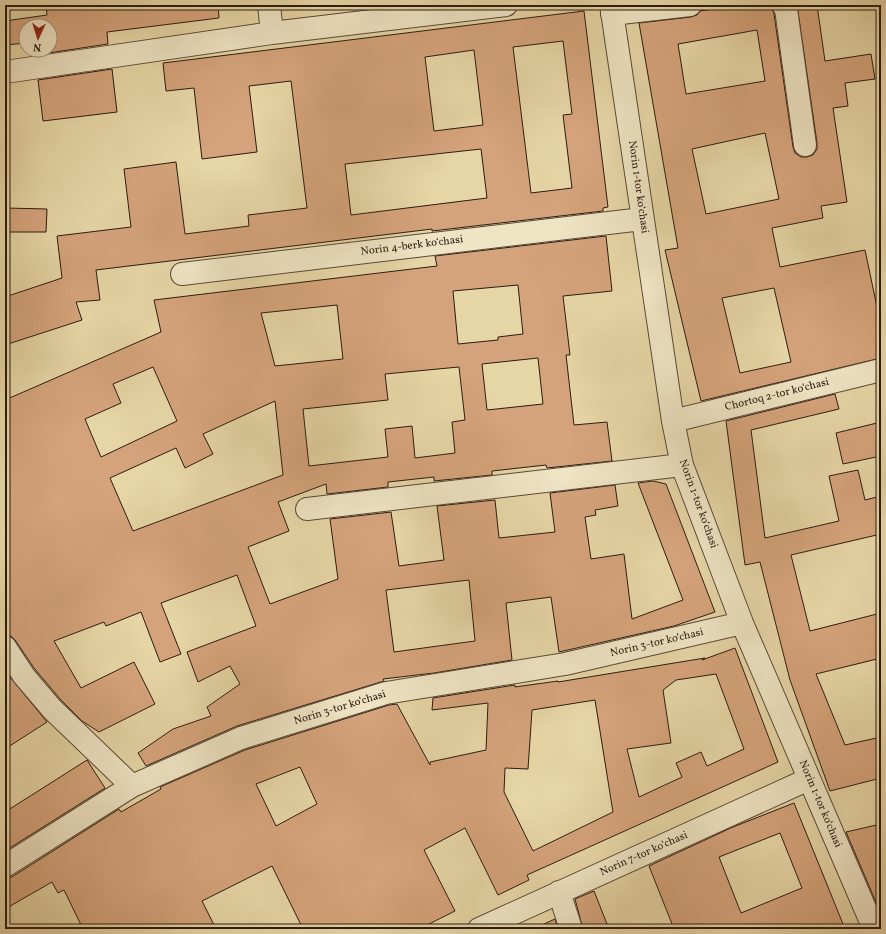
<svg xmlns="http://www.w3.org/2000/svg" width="886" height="934" font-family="Vollkorn,serif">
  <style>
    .building { fill: #d5a37b; stroke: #2b1c13; fill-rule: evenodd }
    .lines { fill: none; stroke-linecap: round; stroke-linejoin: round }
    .minor-casing { stroke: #5a4a38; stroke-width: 24 }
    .minor { stroke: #efe4c4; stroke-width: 22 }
    .labels { text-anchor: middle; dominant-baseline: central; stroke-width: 3; stroke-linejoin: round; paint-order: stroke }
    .street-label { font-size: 11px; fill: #2b1c13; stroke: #efe4c4 }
  </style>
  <rect width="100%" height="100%" fill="#e6d5a5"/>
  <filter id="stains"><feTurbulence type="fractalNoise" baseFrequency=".005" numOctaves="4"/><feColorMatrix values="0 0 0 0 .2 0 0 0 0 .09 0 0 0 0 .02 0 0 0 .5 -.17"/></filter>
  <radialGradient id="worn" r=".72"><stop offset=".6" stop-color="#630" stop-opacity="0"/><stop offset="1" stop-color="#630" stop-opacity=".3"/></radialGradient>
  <path class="building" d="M 46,5 L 218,5 L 219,18 L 107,32 L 108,44 L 35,55 L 34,50 L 50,50 L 50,26 L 26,26 L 26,43 L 5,45 L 5,21 L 47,15 Z
    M 739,5 L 771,5 L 774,14 L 793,147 L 795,153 L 801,157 L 807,157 L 813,155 L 817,149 L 817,143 L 797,5 L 817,5 L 825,61 L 871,54 L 875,79 L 845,83 L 848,106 L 833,108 L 847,202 L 821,206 L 823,218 L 772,228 L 780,267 L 865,250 L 881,326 L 881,358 L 701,401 L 665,250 L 678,248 L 639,23 L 691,17 L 697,15 L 700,11 ZM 757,30 L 765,81 L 686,94 L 678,44 ZM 765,133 L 779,199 L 706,214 L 692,149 ZM 774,288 L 791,362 L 740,373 L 722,298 Z
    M 584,11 L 608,207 L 603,208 L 603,211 L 432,231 L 432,229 L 96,270 L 100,300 L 76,302 L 82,320 L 5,345 L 5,297 L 62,278 L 57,236 L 131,227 L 124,169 L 176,162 L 185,234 L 249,226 L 248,215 L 307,208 L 291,81 L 249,86 L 257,152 L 202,159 L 194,88 L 166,91 L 163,63 ZM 563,41 L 572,114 L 563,115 L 572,188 L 531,193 L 513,47 ZM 474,50 L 483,125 L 434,131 L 425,57 ZM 481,149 L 487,198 L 351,215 L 345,164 Z
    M 112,69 L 117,112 L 43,121 L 38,80 Z
    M 5,208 L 47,209 L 46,232 L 5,232 Z
    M 606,236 L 612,291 L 563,296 L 570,355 L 566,355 L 574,425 L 607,422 L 612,461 L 547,468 L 546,465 L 492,471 L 492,475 L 434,481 L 434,477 L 388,482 L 388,487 L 327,494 L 326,484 L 278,502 L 289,531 L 248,547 L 270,604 L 338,579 L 330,519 L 391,512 L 399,566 L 444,560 L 437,506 L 495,500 L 499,538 L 555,532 L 550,493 L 615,485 L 618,506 L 595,510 L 596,515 L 585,517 L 591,559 L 624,554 L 632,619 L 683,600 L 638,483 L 653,481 L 666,484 L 715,612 L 674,626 L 559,652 L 551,597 L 506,603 L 512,660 L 434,673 L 383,679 L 384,681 L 237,726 L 146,766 L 138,753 L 173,729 L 211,716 L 207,707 L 240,684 L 230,666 L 198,682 L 187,652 L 256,626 L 237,575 L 161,603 L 181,654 L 160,662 L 141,612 L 106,626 L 104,622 L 54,641 L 81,688 L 134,662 L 155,704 L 99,732 L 82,721 L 61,700 L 34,668 L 15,640 L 11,636 L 5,635 L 5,400 L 161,332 L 154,300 L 437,266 L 435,256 ZM 518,285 L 523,334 L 498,337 L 498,340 L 458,344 L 453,291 ZM 337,305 L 343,359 L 275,366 L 261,313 ZM 538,358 L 543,404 L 487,410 L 482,364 ZM 153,367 L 177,421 L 101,457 L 85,419 L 121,403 L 113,384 ZM 459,367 L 465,420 L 452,422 L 455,453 L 415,458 L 412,426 L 385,429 L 388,457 L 309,466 L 303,409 L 388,400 L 385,374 ZM 275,401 L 283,475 L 133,531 L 110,478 L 176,448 L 185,468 L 213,454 L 203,434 ZM 469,580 L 475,641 L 394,652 L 386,590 Z
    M 835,394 L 839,409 L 751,430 L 765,538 L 839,521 L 829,476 L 858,470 L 865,500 L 881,496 L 881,534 L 791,555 L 810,631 L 881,613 L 881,658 L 816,674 L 845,745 L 881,737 L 881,778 L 830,791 L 790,680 L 760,562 L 745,565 L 726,421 Z
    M 881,422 L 881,456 L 843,464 L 836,433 Z
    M 735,648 L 778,762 L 527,875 L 529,880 L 498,895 L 465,828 L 424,850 L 455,911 L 419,929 L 303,929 L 272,866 L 202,901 L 216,929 L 83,929 L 64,890 L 58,893 L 52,882 L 5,909 L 5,878 L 12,877 L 119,809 L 121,812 L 161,789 L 160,787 L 245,750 L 389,705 L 397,704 L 430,765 L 430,762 L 486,750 L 488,703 L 432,710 L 433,698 L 515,685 L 515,687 L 558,681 L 558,682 L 705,658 L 702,660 ZM 716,674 L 744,749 L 707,766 L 701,752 L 676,763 L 682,777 L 639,797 L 627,749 L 671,743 L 663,690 L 676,680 ZM 595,700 L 613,812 L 533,851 L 504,792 L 505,768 L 528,769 L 532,710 ZM 300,767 L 317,804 L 276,826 L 256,784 Z
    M 11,678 L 47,722 L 5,749 L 5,682 Z
    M 87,760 L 105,788 L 5,851 L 5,812 Z
    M 794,803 L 845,929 L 674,929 L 649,866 L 733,827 ZM 780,833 L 802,888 L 741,913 L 719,857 Z
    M 881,824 L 881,914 L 846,832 Z
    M 594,891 L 609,929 L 583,929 L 575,899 Z
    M 555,919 L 558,929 L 533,929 Z"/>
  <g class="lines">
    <g class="minor-casing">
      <path id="minor" d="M 269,5 L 272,33
        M 611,5 L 673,421 L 682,465 L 742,623 L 874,929
        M 783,5 L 786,9 L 805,145
        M 612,14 L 690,5
        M 5,72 L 272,33 L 506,5
        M 182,274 L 642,219
        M 673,421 L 881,370
        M 307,509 L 682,465
        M 5,647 L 24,676 L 52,709 L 132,786 L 241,738 L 386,693 L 565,664 L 742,623
        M 5,866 L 132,786
        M 559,892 L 571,929
        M 479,929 L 809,779"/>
    </g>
    <use href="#minor" class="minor"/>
  </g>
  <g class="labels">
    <g class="street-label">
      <text transform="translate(638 187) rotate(82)">Norin 1-tor koʻchasi</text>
      <text transform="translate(412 246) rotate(-7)">Norin 4-berk koʻchasi</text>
      <text transform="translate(777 395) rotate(-14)">Chortoq 2-tor koʻchasi</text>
      <text transform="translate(698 504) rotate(70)">Norin 1-tor koʻchasi</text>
      <text transform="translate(657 643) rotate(-13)">Norin 3-tor koʻchasi</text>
      <text transform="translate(340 708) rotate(-17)">Norin 3-tor koʻchasi</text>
      <text transform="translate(820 804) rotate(67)">Norin 1-tor koʻchasi</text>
      <text transform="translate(644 854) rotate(-24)">Norin 7-tor koʻchasi</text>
    </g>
  </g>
  <rect width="886" height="934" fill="none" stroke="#e6d5a5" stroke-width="20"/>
  <rect x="6" y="6" width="874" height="922" fill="none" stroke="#2b1c13" stroke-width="2"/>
  <rect x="10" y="10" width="866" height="914" fill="none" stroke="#2b1c13"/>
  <g transform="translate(38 38) rotate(184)"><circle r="19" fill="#efe4c4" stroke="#a1947d"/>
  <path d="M0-3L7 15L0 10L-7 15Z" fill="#8f2418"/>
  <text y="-6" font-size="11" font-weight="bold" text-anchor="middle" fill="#2b1c13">N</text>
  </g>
  <rect width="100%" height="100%" filter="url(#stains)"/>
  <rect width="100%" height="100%" fill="url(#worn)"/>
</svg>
